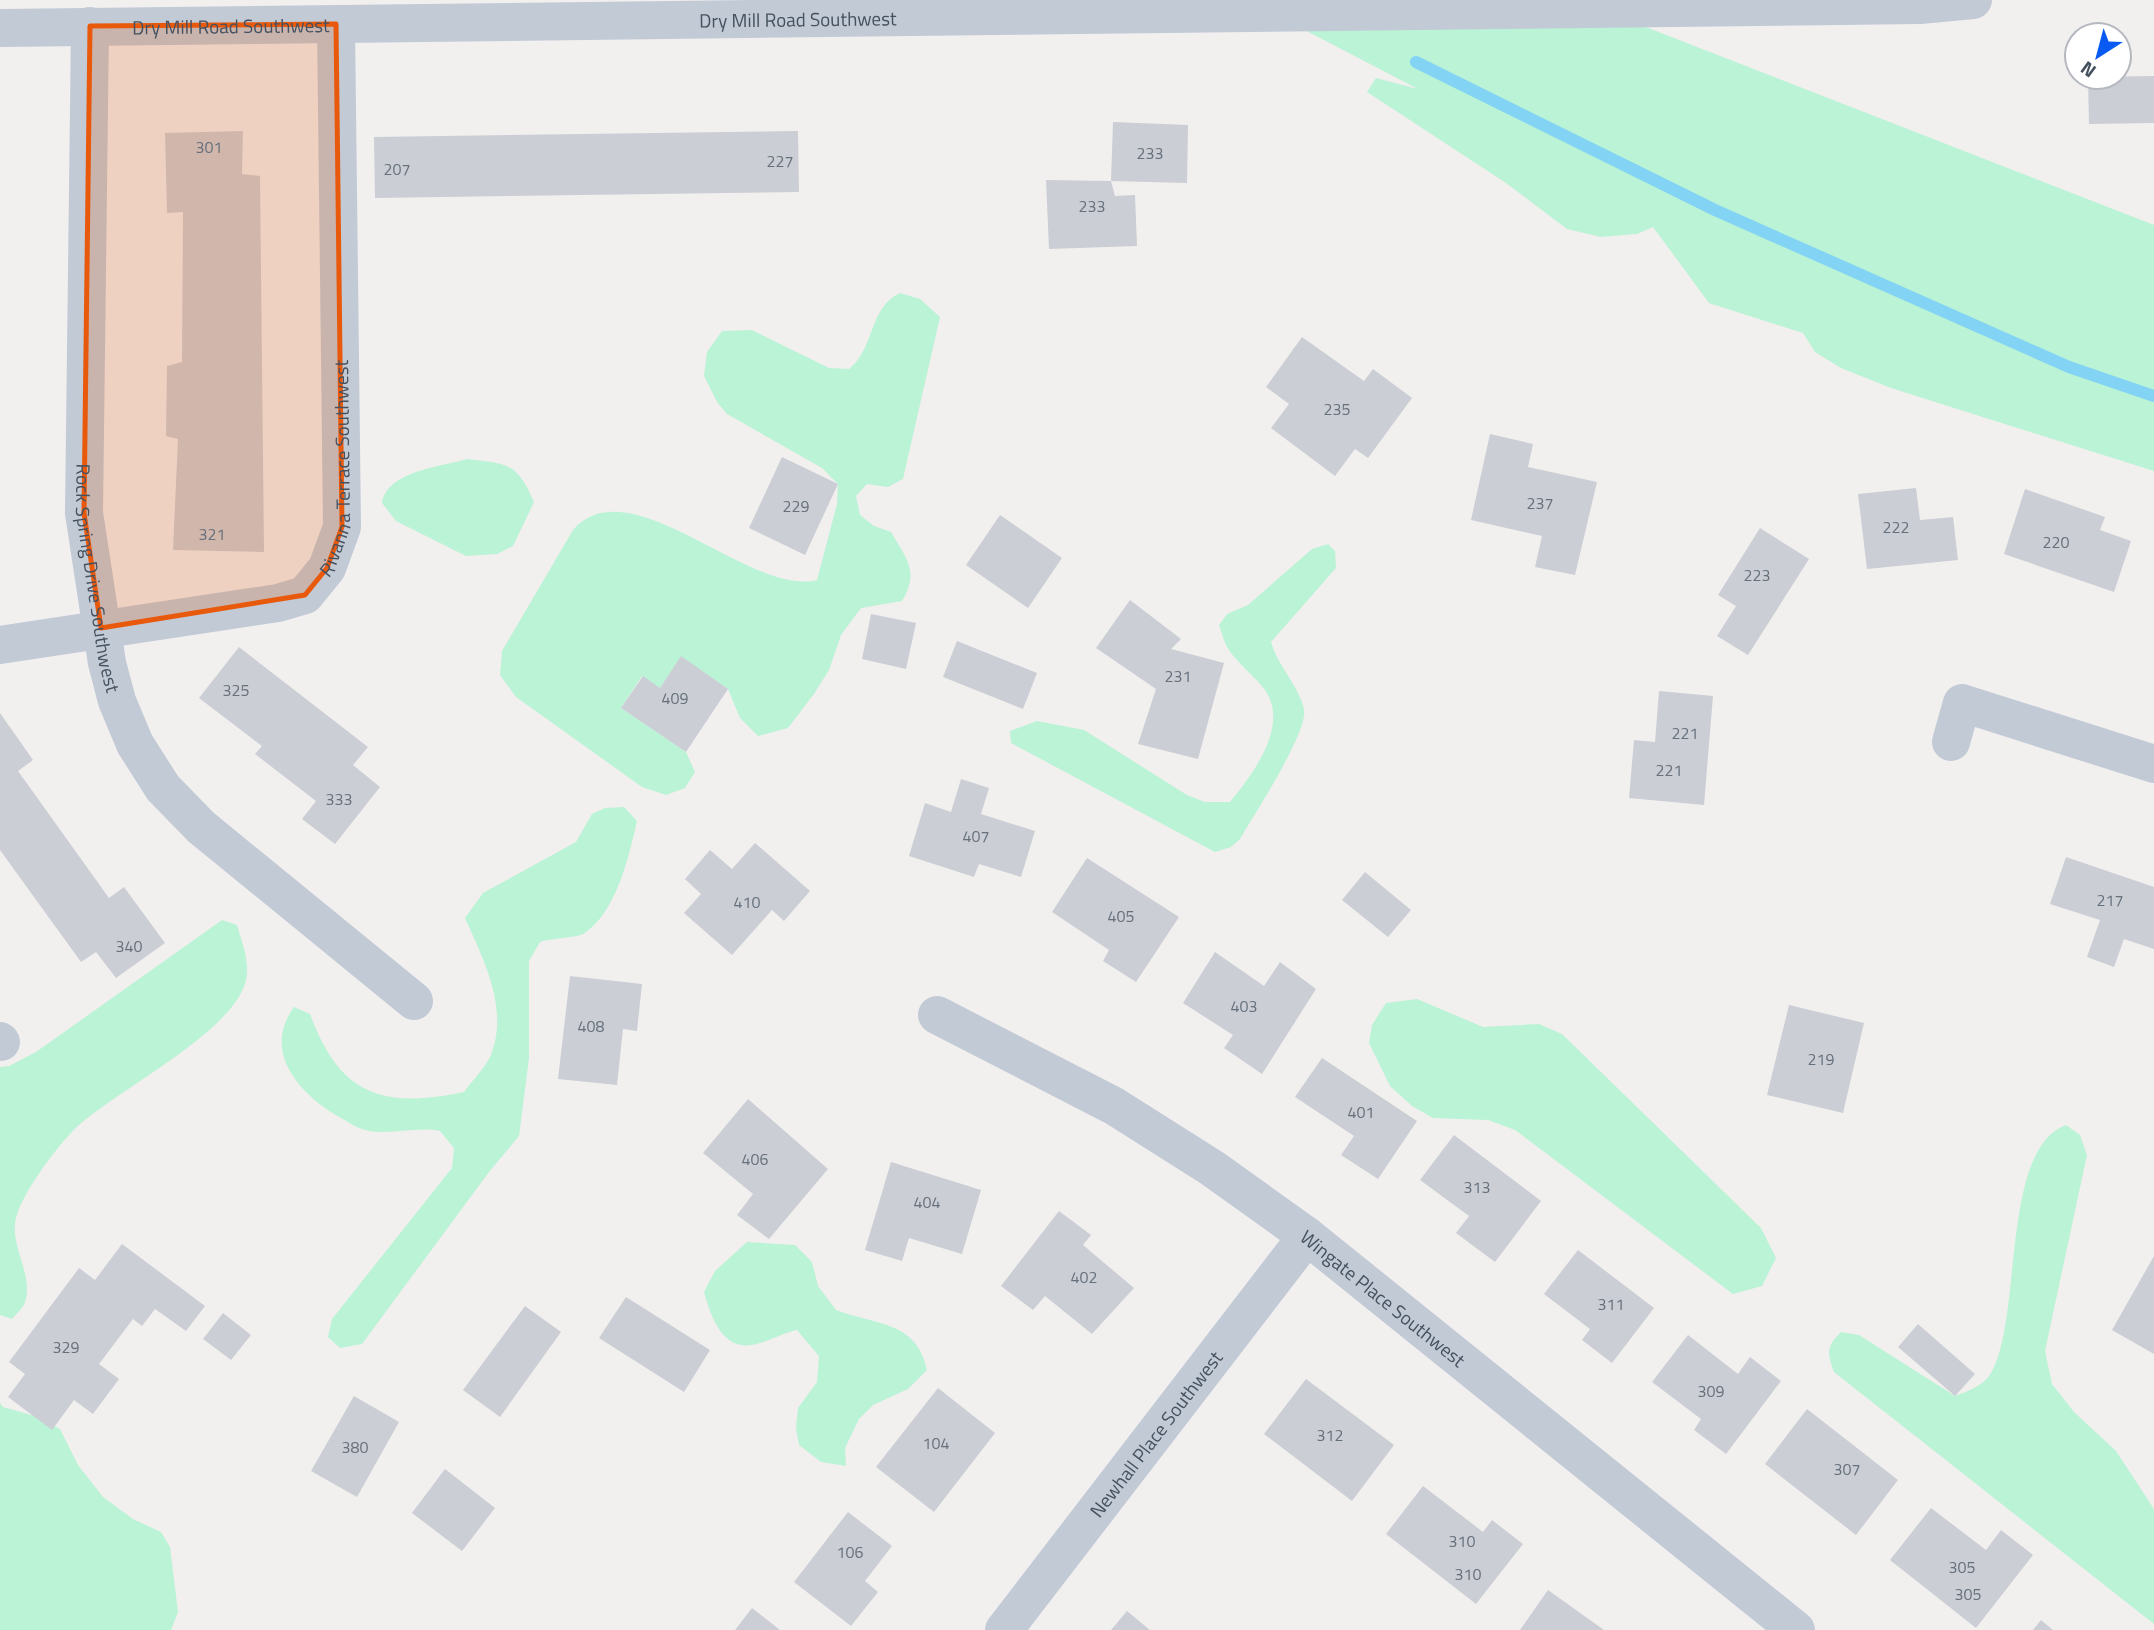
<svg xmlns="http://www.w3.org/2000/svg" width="2154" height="1630" font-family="'Titillium Web',sans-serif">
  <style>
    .green { fill: #baf3d5 }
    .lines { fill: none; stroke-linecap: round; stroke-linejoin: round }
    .stream { stroke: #83d3f4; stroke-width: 12 }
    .building { fill: #cbced4 }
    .minor { stroke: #c2cad6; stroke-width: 38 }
    .marked { fill: #e8590c; fill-opacity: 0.2; stroke: #e8590c; stroke-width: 5; stroke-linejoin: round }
    .labels { text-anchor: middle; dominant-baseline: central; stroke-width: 6; stroke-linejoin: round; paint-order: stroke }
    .number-label { font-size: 16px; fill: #66707c }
    .street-label { font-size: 19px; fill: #45515f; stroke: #fff }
  </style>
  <rect width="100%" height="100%" fill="#f2efef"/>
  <path class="green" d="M 1602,10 L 2154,225 L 2154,471 L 1891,388 L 1841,368 L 1815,352 L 1803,333 L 1709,303 L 1653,227 L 1637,234 L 1601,237 L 1567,229 L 1506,183 L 1367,92 L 1376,78 L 1418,89 L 1272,13 Z
    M 900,293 L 920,299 L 940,317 L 903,479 L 888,487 L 867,484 L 856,496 L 860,515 L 874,526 L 891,532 C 906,558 920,571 902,601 L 861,608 L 841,635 L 829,670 L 814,694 L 788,728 L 758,736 L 740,718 L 728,689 L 681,657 L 660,688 L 642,676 L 621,708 L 686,752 L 695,772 L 685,788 L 666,795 L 642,787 L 516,697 L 500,675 L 502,651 L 573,530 C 630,465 749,597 817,580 L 837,504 L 838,484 L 822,468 L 727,414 L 717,402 L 704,376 L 707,352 L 722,331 L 752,330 L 829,368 L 849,369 C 875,349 868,308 900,293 Z
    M 467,459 C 509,464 517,463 534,502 L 513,546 L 497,554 L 466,556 L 396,521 L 382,503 C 387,471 440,467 467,459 Z
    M 1328,544 L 1335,551 L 1336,568 L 1271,642 C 1278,667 1298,684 1304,709 C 1309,731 1254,815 1240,839 L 1231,847 L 1215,852 L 1011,743 L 1010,731 L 1037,721 L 1084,730 L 1187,795 L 1205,802 L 1230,802 C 1252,775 1290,726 1265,690 C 1255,676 1239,665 1229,650 C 1224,643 1222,633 1219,625 L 1227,614 L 1248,605 L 1312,549 Z
    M 624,807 L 637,821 C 629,856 616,914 583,934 C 575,938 551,938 540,942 L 529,961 L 529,1058 L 519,1136 L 489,1172 L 362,1344 L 340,1348 L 328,1337 L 332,1319 L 452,1168 L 454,1148 L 440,1131 C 415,1126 390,1136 365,1130 C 357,1128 348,1122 341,1118 C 300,1095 261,1052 294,1007 L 310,1014 C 340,1096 383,1109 464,1092 C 472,1081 484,1069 490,1057 C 510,1010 484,961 465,918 L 483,893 L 576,842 L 592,814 L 605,808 Z
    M 222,920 L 237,925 C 241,940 248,956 247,972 C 246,1029 109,1092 71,1133 C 53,1152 22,1194 16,1218 C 9,1245 34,1275 25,1302 C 23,1308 16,1314 12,1319 L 0,1315 L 0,1067 L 9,1066 L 36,1052 Z
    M 1417,999 L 1483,1027 L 1539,1024 L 1562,1034 L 1761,1228 L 1776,1258 L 1762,1286 L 1733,1294 L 1515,1130 L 1488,1120 L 1433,1118 L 1412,1106 L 1390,1086 L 1369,1043 L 1372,1025 L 1386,1003 Z
    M 2066,1125 L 2080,1135 L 2087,1155 L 2045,1351 L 2052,1384 L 2074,1412 L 2116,1451 L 2154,1509 L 2154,1624 L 1834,1372 C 1827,1354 1826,1346 1841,1332 L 1859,1335 L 1955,1396 C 1968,1391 1983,1386 1991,1373 C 2023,1318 2000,1149 2066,1125 Z
    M 747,1242 L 795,1245 L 812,1262 L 818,1286 L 836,1310 C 874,1325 917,1320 927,1370 L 908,1389 L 873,1405 L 859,1419 L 845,1448 L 846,1466 L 821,1462 L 799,1445 L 796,1428 L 798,1408 L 817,1382 L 819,1356 L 797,1330 C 783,1333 770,1341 756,1344 C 723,1353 711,1317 704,1292 L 715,1271 Z
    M 0,1403 L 3,1407 L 35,1416 L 60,1429 L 78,1465 L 103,1497 L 133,1519 L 161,1532 L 170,1547 L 178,1612 L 171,1630 L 0,1630 Z"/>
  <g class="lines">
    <path class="stream" d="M 1416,62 L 1715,210 L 2069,367 L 2154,396"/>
  </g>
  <path class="building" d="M 2154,76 L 2154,123 L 2089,124 L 2088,77 Z
    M 1113,122 L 1188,125 L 1187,183 L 1111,181 Z
    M 243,131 L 242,174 L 260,176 L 264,552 L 173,550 L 178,439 L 166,436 L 167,366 L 182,362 L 183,212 L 167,213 L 165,133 Z
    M 798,131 L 799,192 L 375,198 L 374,137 Z
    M 1046,180 L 1111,181 L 1115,196 L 1135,195 L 1137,246 L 1049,249 Z
    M 1302,337 L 1364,381 L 1373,369 L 1412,398 L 1368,458 L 1355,449 L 1335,476 L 1271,428 L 1289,404 L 1266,387 Z
    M 1490,434 L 1533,444 L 1528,467 L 1597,482 L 1575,575 L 1535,567 L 1542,536 L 1471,520 Z
    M 782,457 L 838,484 L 805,555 L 749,528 Z
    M 1916,488 L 1920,520 L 1953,517 L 1958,560 L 1867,569 L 1858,494 Z
    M 2025,489 L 2105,517 L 2100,530 L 2131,541 L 2114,592 L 2004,554 Z
    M 1000,515 L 1062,558 L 1028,608 L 966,565 Z
    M 1760,528 L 1809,559 L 1748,655 L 1717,636 L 1736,606 L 1718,595 Z
    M 1130,600 L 1181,639 L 1171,649 L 1224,663 L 1198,759 L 1138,744 L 1156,689 L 1096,648 Z
    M 871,614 L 916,623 L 906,669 L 862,659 Z
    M 957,641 L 1037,673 L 1023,709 L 943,677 Z
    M 239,647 L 368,747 L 353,765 L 380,787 L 335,844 L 302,819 L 316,801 L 255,754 L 262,746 L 199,698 Z
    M 681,656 L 728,689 L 686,752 L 621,708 L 643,676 L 660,688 Z
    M 1659,691 L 1713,696 L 1704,805 L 1629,798 L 1634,740 L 1655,742 Z
    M 0,713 L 33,760 L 18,771 L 109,898 L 124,887 L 165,943 L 116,978 L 96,952 L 81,962 L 0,850 Z
    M 961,779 L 989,788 L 981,814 L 1035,831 L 1021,877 L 979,864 L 974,877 L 909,856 L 925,803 L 951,812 Z
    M 755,843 L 810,891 L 784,921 L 772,910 L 732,955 L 684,913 L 701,894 L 685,879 L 710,850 L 732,869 Z
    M 2066,857 L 2154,887 L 2154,949 L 2124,939 L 2114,967 L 2087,957 L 2100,920 L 2050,904 Z
    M 1087,858 L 1179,917 L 1136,982 L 1103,961 L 1109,950 L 1052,912 Z
    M 1365,872 L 1411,910 L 1388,937 L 1342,900 Z
    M 1215,952 L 1264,986 L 1280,962 L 1316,989 L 1262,1074 L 1224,1048 L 1233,1035 L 1183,1003 Z
    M 570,976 L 642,984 L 637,1031 L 623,1029 L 617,1085 L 558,1079 Z
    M 1789,1005 L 1864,1023 L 1843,1113 L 1767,1095 Z
    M 1322,1058 L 1417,1121 L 1378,1179 L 1341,1155 L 1354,1136 L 1295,1097 Z
    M 748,1099 L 828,1169 L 769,1239 L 737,1215 L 753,1194 L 703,1153 Z
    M 1454,1135 L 1541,1201 L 1495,1262 L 1456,1233 L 1469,1216 L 1420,1180 Z
    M 891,1162 L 981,1190 L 962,1254 L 909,1238 L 902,1261 L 865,1250 Z
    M 1059,1211 L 1091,1235 L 1083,1245 L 1134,1288 L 1092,1334 L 1045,1296 L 1033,1310 L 1001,1286 Z
    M 122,1244 L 205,1306 L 186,1331 L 155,1309 L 142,1326 L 133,1319 L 99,1364 L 119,1379 L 93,1414 L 74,1400 L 52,1430 L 8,1397 L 25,1374 L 9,1362 L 79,1268 L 95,1280 Z
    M 1578,1250 L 1654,1308 L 1612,1363 L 1582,1340 L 1590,1329 L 1544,1294 Z
    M 2154,1256 L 2154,1354 L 2112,1330 Z
    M 626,1297 L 710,1350 L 684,1392 L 599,1338 Z
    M 525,1306 L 561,1332 L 500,1417 L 463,1390 Z
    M 223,1313 L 251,1335 L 231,1360 L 203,1339 Z
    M 1918,1324 L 1975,1374 L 1955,1396 L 1898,1347 Z
    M 1688,1335 L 1738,1374 L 1750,1357 L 1781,1381 L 1726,1454 L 1694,1430 L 1701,1419 L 1652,1382 Z
    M 1306,1379 L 1394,1445 L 1352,1501 L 1264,1434 Z
    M 938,1388 L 995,1433 L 934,1512 L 876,1467 Z
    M 354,1396 L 399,1422 L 357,1497 L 311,1471 Z
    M 1807,1409 L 1898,1480 L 1856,1535 L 1765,1464 Z
    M 445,1469 L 495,1508 L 462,1551 L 412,1513 Z
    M 1423,1486 L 1483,1532 L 1492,1520 L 1523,1544 L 1476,1604 L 1386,1534 Z
    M 1931,1508 L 1986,1550 L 2001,1530 L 2033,1555 L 1976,1628 L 1890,1560 Z
    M 848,1512 L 892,1546 L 865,1581 L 878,1592 L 851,1626 L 794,1582 Z
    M 1548,1590 L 1604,1630 L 1520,1630 Z
    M 752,1608 L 780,1630 L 735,1630 Z
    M 1127,1611 L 1150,1630 L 1111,1630 Z
    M 2041,1620 L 2053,1630 L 2033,1630 Z"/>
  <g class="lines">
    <g class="minor">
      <path id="s1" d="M 90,26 L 84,513 L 107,663 L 117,701 L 135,744 L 163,788 L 201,827 L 414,1001"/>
      <path id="s2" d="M 0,28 L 1920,5 L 1973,0"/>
      <path id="s3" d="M 0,645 L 278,603 L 305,595 L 327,568 L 342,527 L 336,24"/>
      <path d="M 1951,742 L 1962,703 L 2154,764"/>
      <path id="s4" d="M 937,1015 L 1114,1106 L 1212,1168 L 1307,1236 L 1796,1630"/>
      <path d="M 0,1041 L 1,1042"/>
      <path id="s5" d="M 1004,1630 L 1307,1236"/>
    </g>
  </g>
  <path class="marked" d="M 336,24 L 342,527 L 327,568 L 305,595 L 101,628 L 84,513 L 90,26 Z"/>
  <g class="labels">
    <g class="number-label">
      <text x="209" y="147">301</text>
      <text x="1150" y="153">233</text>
      <text x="780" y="161">227</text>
      <text x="397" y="169">207</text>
      <text x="1092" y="206">233</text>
      <text x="1337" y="409">235</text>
      <text x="1540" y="503">237</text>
      <text x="796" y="506">229</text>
      <text x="1896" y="527">222</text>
      <text x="212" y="534">321</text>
      <text x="2056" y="542">220</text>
      <text x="1757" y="575">223</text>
      <text x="1178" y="676">231</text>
      <text x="236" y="690">325</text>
      <text x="675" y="698">409</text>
      <text x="1685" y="733">221</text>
      <text x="1669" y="770">221</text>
      <text x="339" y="799">333</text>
      <text x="976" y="836">407</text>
      <text x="2110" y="900">217</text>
      <text x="747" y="902">410</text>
      <text x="1121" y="916">405</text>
      <text x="129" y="946">340</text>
      <text x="1244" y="1006">403</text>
      <text x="591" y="1026">408</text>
      <text x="1821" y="1059">219</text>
      <text x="1361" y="1112">401</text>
      <text x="755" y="1159">406</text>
      <text x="1477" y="1187">313</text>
      <text x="927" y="1202">404</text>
      <text x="1084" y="1277">402</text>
      <text x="1611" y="1304">311</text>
      <text x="66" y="1347">329</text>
      <text x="1711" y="1391">309</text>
      <text x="1330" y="1435">312</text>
      <text x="936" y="1443">104</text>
      <text x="355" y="1447">380</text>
      <text x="1847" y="1469">307</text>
      <text x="1462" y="1541">310</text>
      <text x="850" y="1552">106</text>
      <text x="1962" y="1567">305</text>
      <text x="1468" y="1574">310</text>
      <text x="1968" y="1594">305</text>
    </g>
    <g class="street-label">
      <text stroke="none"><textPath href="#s2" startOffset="798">Dry Mill Road Southwest</textPath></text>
      <text stroke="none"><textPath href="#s2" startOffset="231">Dry Mill Road Southwest</textPath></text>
      <text stroke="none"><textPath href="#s3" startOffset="446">Rivanna Terrace Southwest</textPath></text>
      <text stroke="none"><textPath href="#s1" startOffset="553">Rock Spring Drive Southwest</textPath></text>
      <text stroke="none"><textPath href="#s4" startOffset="530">Wingate Place Southwest</textPath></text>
      <text stroke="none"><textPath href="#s5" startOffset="248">Newhall Place Southwest</textPath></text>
    </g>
  </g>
  <g transform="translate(2098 56) rotate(216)"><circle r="33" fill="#ffffff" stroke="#b5b9bf" stroke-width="2"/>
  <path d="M0-5L12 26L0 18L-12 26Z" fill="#085af3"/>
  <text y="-10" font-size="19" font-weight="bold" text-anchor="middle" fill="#45515f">N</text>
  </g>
</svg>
